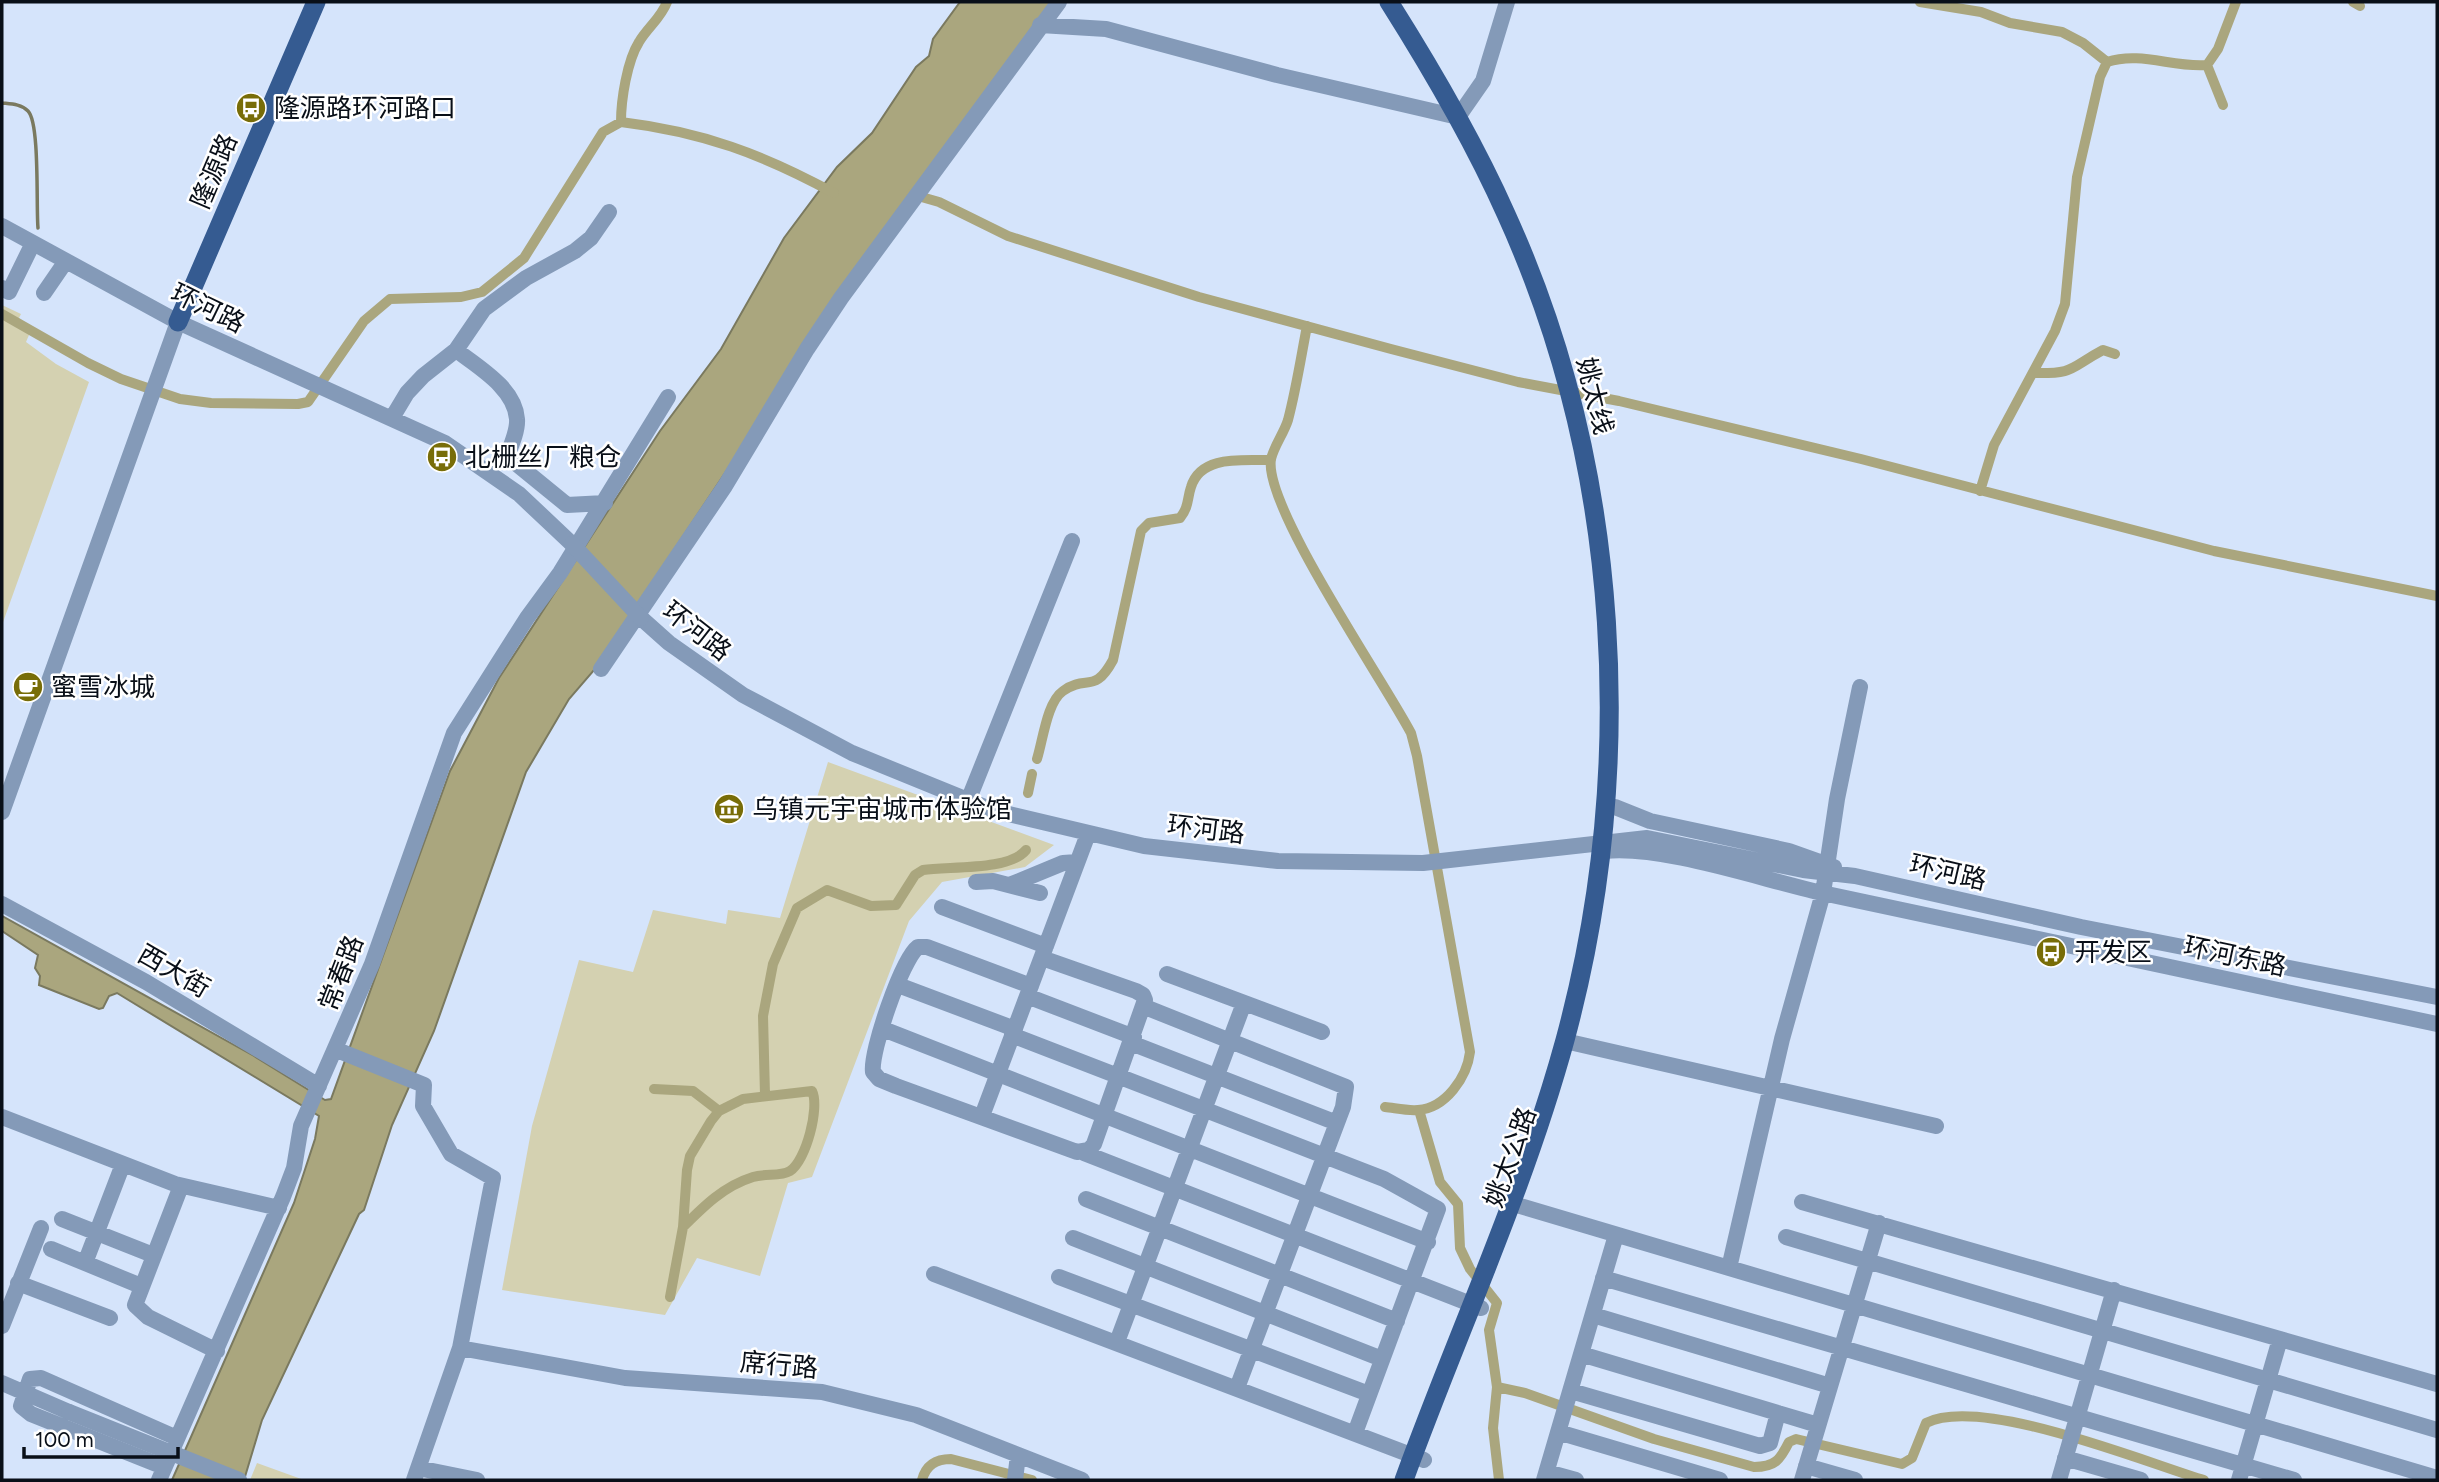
<svg xmlns="http://www.w3.org/2000/svg" width="2439" height="1482" font-family="Figtree,'Noto Sans SC',sans-serif">
  <style>
    .green { fill: #d4d1b1 }
    .water { fill: #aaa67e; stroke: #7a795f; stroke-width: 2 }
    .lines { fill: none; stroke-linecap: round; stroke-linejoin: round }
    .stream { stroke: #7a795f; stroke-width: 3.5 }
    .canal { stroke: #aaa67e; stroke-width: 10 }
    .minor { stroke: #849ab8; stroke-width: 16 }
    .major { stroke: #355b91; stroke-width: 19 }
    .minor-bridge { stroke: #849ab8; stroke-width: 16 }
    .labels { text-anchor: middle; dominant-baseline: central; stroke-width: 5; stroke-linejoin: round; paint-order: stroke }
    .poi-label { font-size: 26px; fill: #090f18; stroke: #fff; text-anchor: start }
    .street-label { font-size: 26px; fill: #090f18; stroke: #fff }
  </style>
  <rect width="100%" height="100%" fill="#d5e4fb"/>
  <path class="green" d="M 2,305 L 21,314 L 19,318 L 32,328 L 26,342 L 56,364 L 89,382 L 2,625 Z
    M 828,762 L 1054,845 L 1025,867 L 942,882 L 909,921 L 812,1177 L 788,1183 L 760,1276 L 697,1258 L 665,1315 L 502,1290 L 532,1126 L 579,960 L 633,972 L 653,910 L 726,924 L 728,910 L 780,918 Z
    M 257,1463 L 304,1480 L 250,1480 Z"/>
  <path class="water" d="M 960,2 L 1053,2 L 747,440 L 595,669 L 569,699 L 526,772 L 434,1031 L 392,1125 L 364,1210 L 359,1214 L 262,1420 L 244,1480 L 172,1480 L 294,1203 L 315,1139 L 319,1116 L 117,993 L 109,996 L 103,1008 L 99,1009 L 39,985 L 40,976 L 35,968 L 38,955 L 2,931 L 2,916 L 254,1056 L 325,1100 L 331,1099 L 450,771 L 499,678 L 660,431 L 721,349 L 784,238 L 837,167 L 872,133 L 916,67 L 929,56 L 933,39 Z"/>
  <g class="lines">
    <path class="stream" d="M 2,103 C 11,104 21,104 28,111 C 40,123 36,207 38,228"/>
    <path class="canal" d="M 1920,2 L 1981,12 L 2010,23 L 2062,32 L 2083,43 L 2107,62
      M 2353,2 L 2360,6
      M 2207,65 L 2223,105
      M 621,122 C 621,100 627,61 639,42 C 648,27 661,18 667,2
      M 911,194 L 939,202 L 1008,236 L 1199,297 L 1391,349 L 1518,382 L 1619,401 L 1861,459 L 2214,551 L 2437,596
      M 2,314 L 88,363 L 121,379 L 180,399 L 211,403 L 298,404 L 308,402 L 364,321 L 390,299 L 461,297 L 482,292 L 524,258 L 603,132 L 621,122 C 703,132 762,154 834,193
      M 1307,326 C 1301,357 1296,390 1288,420 C 1284,433 1274,446 1271,459 C 1263,506 1384,681 1411,733 L 1417,756 L 1470,1052 C 1467,1077 1446,1108 1418,1110 C 1407,1111 1395,1108 1385,1107
      M 2033,373 C 2076,374 2069,368 2103,350 L 2115,354
      M 1980,491 L 1994,445 L 2055,331 L 2065,304 L 2077,177 L 2100,77 L 2107,62 C 2141,51 2173,68 2207,65 L 2218,49 L 2236,2
      M 1037,759 C 1043,740 1047,702 1063,691 C 1087,674 1094,695 1113,660 L 1141,531 L 1149,523 L 1180,518 C 1189,507 1187,499 1191,487 C 1201,454 1244,461 1271,460
      M 1028,793 L 1032,774
      M 654,1089 L 693,1091 L 719,1111
      M 765,1095 L 763,1016 L 773,964 L 797,908 L 827,890 L 871,906 L 896,905 L 915,875 L 923,870 C 949,866 1009,871 1026,850
      M 1419,1110 L 1440,1182 L 1458,1204 L 1460,1248 L 1470,1269 L 1497,1303 L 1489,1330 L 1497,1387 L 1493,1428 L 1499,1480
      M 670,1297 L 683,1227 L 687,1170 L 690,1156 L 711,1121 L 719,1111 L 743,1099 L 812,1091 C 820,1107 806,1161 790,1171 C 780,1177 766,1173 753,1177 C 724,1186 704,1206 683,1227
      M 1497,1387 L 1525,1393 L 1654,1439 L 1754,1467 C 1775,1467 1780,1460 1789,1442 L 1796,1439 L 1902,1464 L 1912,1458 L 1926,1423 C 1981,1395 2144,1462 2204,1480
      M 922,1480 C 926,1465 936,1459 951,1459 L 1032,1480"/>
    <path class="minor" d="M 1040,25 L 1106,29 L 1277,75 L 1458,117 L 1483,81 L 1507,2
      M 2,226 L 178,322 L 445,443 L 519,494 L 572,544
      M 2,288 L 9,292 L 33,243
      M 44,293 L 66,261
      M 456,350 C 478,367 515,388 517,419 C 518,430 511,446 507,456 L 567,505 L 605,503
      M 392,418 L 407,393 L 423,376 L 456,350 L 484,309 L 526,278 L 575,251 L 591,238 L 609,212
      M 641,618 L 669,643 L 743,695 L 852,753 L 992,810 L 1144,846 L 1278,861 L 1423,863 L 1647,838 L 1803,870 L 1855,876 L 2081,927 L 2437,997
      M 601,669 L 725,486 L 807,349 L 841,298 L 1059,2
      M 968,801 L 1072,541
      M 1615,807 L 1650,821 L 1789,851 L 1834,867
      M 2,812 L 178,322
      M 1605,851 C 1665,845 1766,881 1827,894 C 2031,937 2234,981 2437,1024
      M 976,882 L 993,881 L 1040,893
      M 1012,884 L 1063,863 L 1077,862
      M 2,904 L 146,982 L 319,1086
      M 942,907 L 1046,946
      M 1167,974 L 1322,1032
      M 898,985 L 1015,1029
      M 1031,986 L 927,947 L 918,947 C 902,959 870,1052 873,1072 L 879,1079 L 896,1086 L 1077,1152 L 1089,1150 L 1094,1144 L 1145,1000 L 1143,995 L 1136,991 L 1042,958
      M 1027,996 L 1134,1037
      M 1145,1007 L 1346,1087 L 1343,1107 L 1237,1388
      M 883,1029 L 1428,1242
      M 1012,1035 L 1384,1179 L 1438,1209 L 1355,1433
      M 1565,1041 L 1936,1126
      M 1131,1043 L 1337,1123
      M 337,1050 L 424,1085 L 423,1106 L 451,1154 L 493,1178 L 460,1348 L 414,1480
      M 982,1116 L 1088,834
      M 2,1117 L 175,1184 L 279,1208
      M 1084,1153 L 1481,1308
      M 181,1186 L 135,1305 L 148,1317 L 217,1351
      M 1086,1199 L 1397,1321
      M 1802,1202 L 2437,1384
      M 1510,1203 L 2437,1478
      M 62,1219 L 153,1255
      M 1786,1237 L 2437,1430
      M 1073,1238 L 1382,1359
      M 51,1249 L 141,1286
      M 85,1263 L 123,1164
      M 1729,1268 L 1782,1039 L 1823,893 L 1837,799 L 1860,687
      M 934,1274 L 1424,1460
      M 1059,1277 L 1369,1394
      M 1603,1278 L 2294,1480
      M 18,1283 L 110,1318
      M 1593,1315 L 1830,1386
      M 2,1326 L 41,1228
      M 1117,1342 L 1244,1003
      M 460,1348 L 625,1378 L 822,1392 L 916,1415 L 1082,1480
      M 1581,1354 L 1818,1425
      M 2,1383 L 69,1412
      M 1571,1391 L 1760,1446 L 1770,1443 L 1778,1413
      M 1558,1432 L 1720,1480
      M 2065,1458 L 2141,1480
      M 1806,1466 L 1855,1480
      M 164,1467 L 31,1414 L 21,1406 L 30,1379 L 41,1378 L 177,1438
      M 418,1468 L 477,1480
      M 1547,1472 L 1576,1480
      M 159,1480 L 283,1197 L 294,1168 L 301,1126 L 372,964 L 454,733 L 527,618 L 560,573 L 668,397
      M 1015,1480 L 1018,1455
      M 1544,1480 L 1616,1235
      M 1802,1480 L 1879,1223
      M 2059,1480 L 2114,1290
      M 2239,1480 L 2280,1339"/>
    <path class="major" d="M 1389,2 C 1432,70 1473,140 1506,214 C 1622,469 1638,770 1565,1040 C 1524,1190 1457,1334 1404,1480
      M 178,322 L 316,2"/>
    <path class="minor-bridge" d="M 572,544 L 641,618
      M 69,1412 L 239,1480"/>
  </g>
  <defs>
    <g id="bus-disc" transform="scale(1.575)"><circle r="9.5" fill="#786d08" stroke="#fff"/><path d="M-5-6H5V4H4V6H2V4H-2V6H-4V4H-5ZM-3.5-4V0h7V-4ZM-3.5 1.2v1.5H-2V1.2ZM2 1.2v1.5H3.5V1.2Z" fill="#fff"/></g>
    <g id="cafe-disc" transform="scale(1.575)"><circle r="9.5" fill="#786d08" stroke="#fff"/><path d="M-5.5-4.5H6V0H3Q3 3.5 0 3.5H-2.5Q-5.5 3.5-5.5 0ZM3-3.2v2h1.7v-2ZM-6 4.5H4V6H-6Z" fill="#fff"/></g>
    <g id="museum-disc" transform="scale(1.575)"><circle r="9.5" fill="#786d08" stroke="#fff"/><path d="M0-6L6-3V-2H-6V-3ZM-5-1h2V3h-2ZM-1-1h2V3h-2ZM3-1h2V3H3ZM-6 4H6V6H-6Z" fill="#fff"/></g>
  </defs>
  <g fill-rule="evenodd">
    <use href="#bus-disc" x="251" y="108"/>
    <use href="#bus-disc" x="442" y="457"/>
    <use href="#cafe-disc" x="28" y="687"/>
    <use href="#museum-disc" x="729" y="809"/>
    <use href="#bus-disc" x="2051" y="952"/>
  </g>
  <g class="labels">
    <g class="poi-label">
      <text x="274" y="108">隆源路环河路口</text>
      <text x="465" y="457">北栅丝厂粮仓</text>
      <text x="51" y="687">蜜雪冰城</text>
      <text x="752" y="809">乌镇元宇宙城市体验馆</text>
      <text x="2074" y="952">开发区</text>
    </g>
    <g class="street-label">
      <text transform="translate(214 171) rotate(-67)">隆源路</text>
      <text transform="translate(208 308) rotate(26)">环河路</text>
      <text transform="translate(1595 396) rotate(76)">姚太线</text>
      <text transform="translate(697 631) rotate(38)">环河路</text>
      <text transform="translate(1206 829) rotate(7)">环河路</text>
      <text transform="translate(1948 872) rotate(13)">环河路</text>
      <text transform="translate(2235 956) rotate(12)">环河东路</text>
      <text transform="translate(174 971) rotate(30)">西大街</text>
      <text transform="translate(341 973) rotate(-69)">常春路</text>
      <text transform="translate(1510 1157) rotate(-70)">姚太公路</text>
      <text transform="translate(779 1365) rotate(5)">席行路</text>
    </g>
  </g>
  <rect width="2439" height="1482" fill="none" stroke="#090f18" stroke-width="7"/>
  <path d="M24 1447v10h154v-10" fill="none" stroke="#090f18" stroke-width="3.5"/>
  <text x="35" y="1447" font-size="21" fill="#090f18" stroke="#ffffff" stroke-width="5" paint-order="stroke">100 m</text>
</svg>
